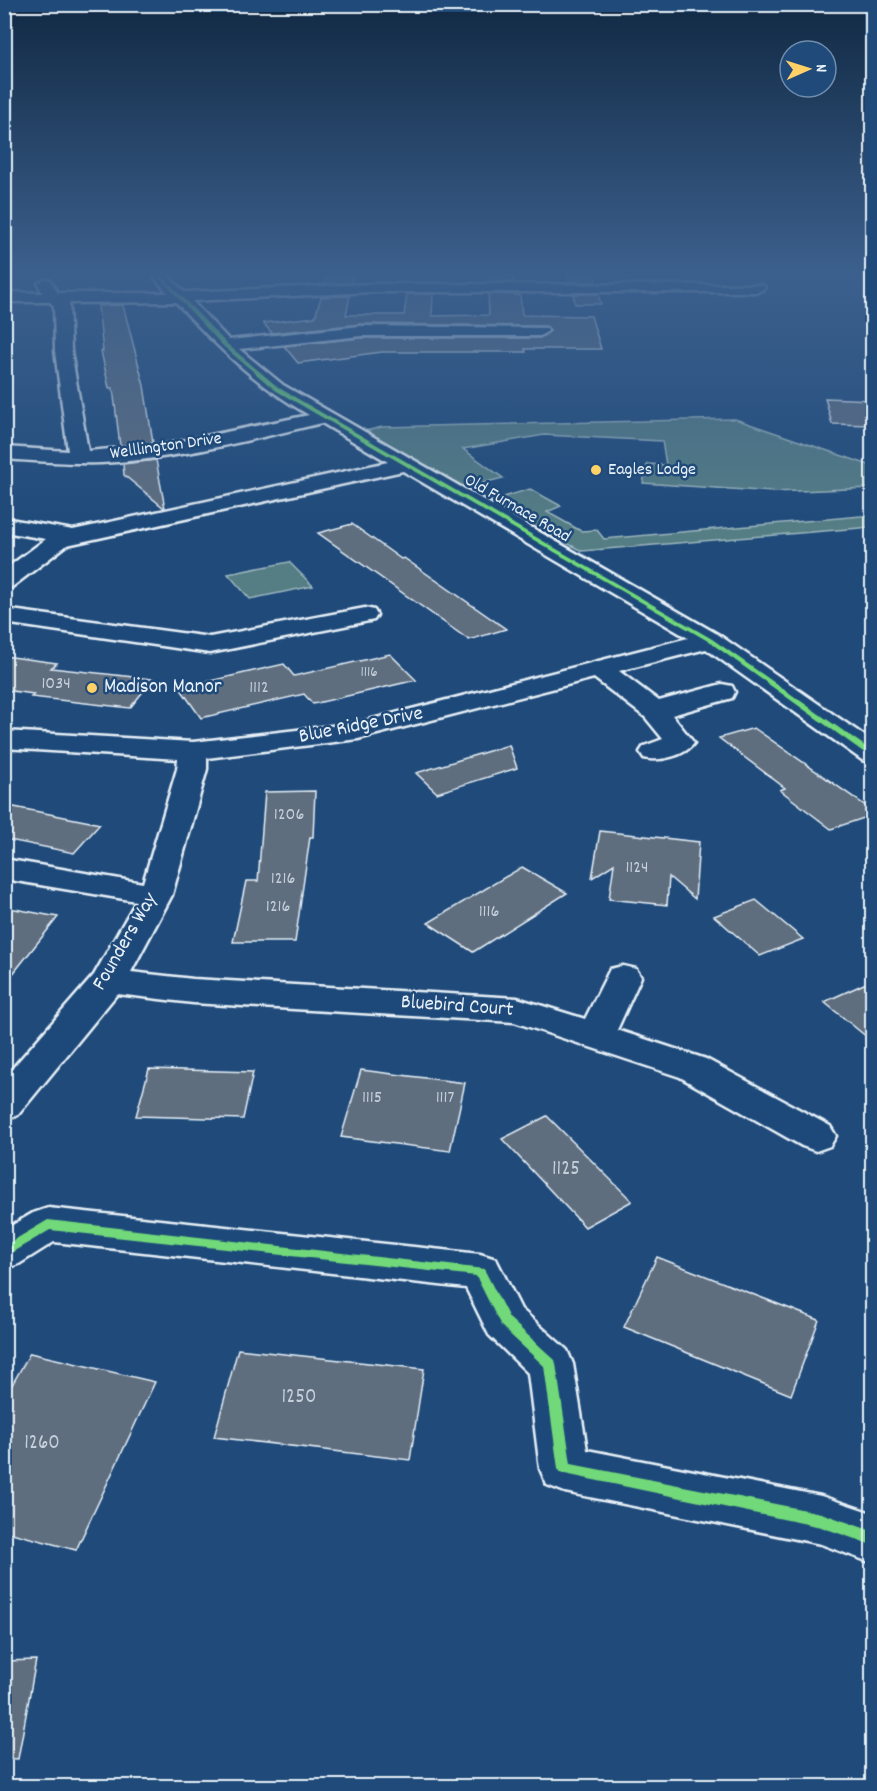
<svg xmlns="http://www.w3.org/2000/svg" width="877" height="1791" font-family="Dekko,sans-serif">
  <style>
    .green { fill: #547d84; stroke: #9eb7be; stroke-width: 1.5 }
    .building { fill: #5f6e7f; stroke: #e8f1f8; stroke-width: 1.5 }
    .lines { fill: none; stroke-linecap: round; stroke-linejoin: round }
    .minor-casing { stroke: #e8f1f8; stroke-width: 5 }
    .minor { fill: #1f4a7a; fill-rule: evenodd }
    .cycleway-casing { stroke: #1f4a7a; stroke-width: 4 }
    .cycleway { fill: #71d979; fill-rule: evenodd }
    .poi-dot { fill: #ffd166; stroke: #1f4a7a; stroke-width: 2 }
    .labels { text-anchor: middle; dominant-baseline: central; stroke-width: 5; stroke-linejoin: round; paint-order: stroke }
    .far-number-label { font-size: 15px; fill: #c6d0da }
    .far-street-label { font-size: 18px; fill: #e8f1f8; stroke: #1f4a7a }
    .far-poi-label { font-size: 18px; fill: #e8f1f8; stroke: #1f4a7a; text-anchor: start }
    .number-label { font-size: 18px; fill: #c6d0da }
    .poi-label { font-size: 21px; fill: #e8f1f8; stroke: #1f4a7a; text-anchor: start }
    .street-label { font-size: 21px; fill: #e8f1f8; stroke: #1f4a7a }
    .near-number-label { font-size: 21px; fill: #c6d0da }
  </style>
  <rect width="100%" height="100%" fill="#1f4a7a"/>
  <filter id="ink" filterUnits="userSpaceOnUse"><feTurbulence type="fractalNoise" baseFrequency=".0167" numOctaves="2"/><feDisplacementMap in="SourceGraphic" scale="12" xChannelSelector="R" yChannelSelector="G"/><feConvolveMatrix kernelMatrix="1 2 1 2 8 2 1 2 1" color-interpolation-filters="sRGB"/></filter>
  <g filter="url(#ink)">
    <path class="green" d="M 735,419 L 872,466 L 872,488 L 773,492 L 643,483 L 647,464 L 666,465 L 662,441 L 544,435 L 463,449 L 503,478 L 463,488 L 357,433 L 382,427 L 426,426 Z
      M 530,489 L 561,506 L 547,512 L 581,531 L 597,530 L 604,539 L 872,515 L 872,527 L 582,551 L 487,502 Z
      M 289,562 L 313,586 L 250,599 L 228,574 Z"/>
    <path class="building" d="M 327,276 L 353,276 L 351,283 L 325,284 Z
      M 488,276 L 513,276 L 514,282 L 488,282 Z
      M 568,276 L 594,276 L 596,282 L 570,282 Z
      M 407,294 L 433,294 L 432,316 L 489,315 L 488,294 L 520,295 L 522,315 L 591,316 L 601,349 L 525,349 L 526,352 L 382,352 L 298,363 L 284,346 L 361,338 L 540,338 L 550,331 L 546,326 L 361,324 L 272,333 L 263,323 L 315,317 L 321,297 L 350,296 L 346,315 L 404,315 Z
      M 573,294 L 598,294 L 601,304 L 575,304 Z
      M 123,305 L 144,386 L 153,443 L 120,446 L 113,388 L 109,388 L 101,351 L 103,351 L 98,306 Z
      M 825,398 L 873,400 L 873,425 L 832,424 Z
      M 156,460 L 165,508 L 164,508 L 124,475 L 123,464 Z
      M 352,524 L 401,559 L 404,558 L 506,629 L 469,640 L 318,533 Z
      M 390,654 L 416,680 L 313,704 L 304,694 L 201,718 L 180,688 L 284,664 L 294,676 Z
      M 4,656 L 57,663 L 51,668 L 153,679 L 130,708 L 31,697 L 34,694 L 4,690 Z
      M 754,728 L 873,811 L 873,815 L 831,829 L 780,790 L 785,788 L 719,738 Z
      M 509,745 L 517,768 L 437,793 L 416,773 Z
      M 315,791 L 313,837 L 310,837 L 295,942 L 233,942 L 246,881 L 258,881 L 265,792 Z
      M 4,805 L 100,824 L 74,853 L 4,839 Z
      M 600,831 L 699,842 L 695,899 L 669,877 L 667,905 L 609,899 L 614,864 L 592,878 Z
      M 522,867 L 567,893 L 473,952 L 428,923 Z
      M 756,900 L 803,939 L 760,956 L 714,916 Z
      M 4,907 L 58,917 L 4,985 Z
      M 873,980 L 873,1042 L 824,1002 Z
      M 149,1069 L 253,1072 L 243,1119 L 136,1116 Z
      M 361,1070 L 465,1083 L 450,1151 L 341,1137 Z
      M 547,1116 L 632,1201 L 585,1227 L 502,1139 Z
      M 657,1257 L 819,1320 L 791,1395 L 624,1327 Z
      M 238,1349 L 424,1369 L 410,1460 L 214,1437 Z
      M 30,1353 L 155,1382 L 76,1550 L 4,1531 L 4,1399 Z
      M 36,1660 L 18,1759 L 4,1758 L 4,1661 Z"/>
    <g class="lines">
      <g class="minor-casing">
        <path id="minor" d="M 153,276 L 168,276 L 184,292 L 372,284 L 763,285 L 765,288 L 758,292 L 372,292 L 192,301 L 229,340 L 361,326 L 546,328 L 548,331 L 540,336 L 361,336 L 239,349 L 283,385 L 719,635 L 872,741 L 872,763 L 862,760 L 706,649 L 619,671 L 659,701 L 722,684 L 732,686 L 735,692 L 732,698 L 672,715 L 694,743 C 685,756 659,762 644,758 L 640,752 L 644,746 L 663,739 L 645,717 L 594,678 L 358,739 L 207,758 L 207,769 L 172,895 L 131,972 L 193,979 L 517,998 L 585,1019 L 610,969 L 623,966 L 636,969 L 641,977 L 617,1030 L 706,1059 L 830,1126 L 836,1136 L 830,1146 L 816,1151 L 802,1146 L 680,1077 L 514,1022 L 193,1003 L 117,994 L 18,1115 L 4,1119 L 4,1078 L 94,975 L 136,901 L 4,879 L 4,859 L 143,883 L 177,769 L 178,759 L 4,748 L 4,731 L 193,742 L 357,723 L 688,638 L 403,471 L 67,545 L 12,587 L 4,589 L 4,570 L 46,539 L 4,532 L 4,518 L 73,530 L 388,462 L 322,423 C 250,440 176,460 101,463 C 69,464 37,461 4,459 L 4,447 L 68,451 L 55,351 L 54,306 L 50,302 L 4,302 L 4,292 L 42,293 L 38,283 L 45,279 L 50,280 L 58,293 L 168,293 ZM 176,302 C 217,347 255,384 309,415 L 167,444 L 88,451 L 71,351 L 69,303 Z
          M 365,608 L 374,610 L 377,615 L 374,620 L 210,653 L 4,623 L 4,609 L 210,637 Z
          M 48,1208 L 480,1254 L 496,1259 L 521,1309 L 567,1350 L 573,1364 L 587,1450 L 821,1496 L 872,1513 L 872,1563 L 821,1544 L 565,1492 L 547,1485 L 540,1469 L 528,1373 L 489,1335 L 466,1288 L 54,1242 L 19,1264 L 4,1269 L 4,1230 L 33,1213 Z"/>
      </g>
      <use href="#minor" class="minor"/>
      <g class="cycleway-casing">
        <path id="cycleway" d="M 158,276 L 162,276 L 227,344 L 279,388 L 712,639 L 872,751 L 872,756 L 869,756 L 708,641 L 275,390 L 223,346 Z
          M 48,1220 L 484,1269 L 509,1318 L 555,1360 L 556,1364 L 571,1464 L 821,1513 L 872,1531 L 872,1545 L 821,1527 L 560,1473 L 558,1469 L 544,1366 L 501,1326 L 476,1276 L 50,1230 L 4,1257 L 4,1246 Z"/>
      </g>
      <use href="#cycleway" class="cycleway"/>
    </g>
  </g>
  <linearGradient id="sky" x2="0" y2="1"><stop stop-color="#112943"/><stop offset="0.52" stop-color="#3c608d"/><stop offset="1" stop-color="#3c608d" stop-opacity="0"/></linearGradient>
  <rect width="877" height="527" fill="url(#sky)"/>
  <g class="poi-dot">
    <circle cx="596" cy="470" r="6"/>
    <circle cx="92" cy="688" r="6"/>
  </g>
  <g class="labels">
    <g class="far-number-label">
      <text x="369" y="673">1116</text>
    </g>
    <g class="far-street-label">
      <text transform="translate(166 447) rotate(-8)">Welllington Drive</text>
      <text transform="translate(517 509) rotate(30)">Old Furnace Road</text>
    </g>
    <g class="far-poi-label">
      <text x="608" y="470">Eagles Lodge</text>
    </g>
    <g class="number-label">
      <text x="56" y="684">1034</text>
      <text x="259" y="688">1112</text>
      <text x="289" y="815">1206</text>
      <text x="637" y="868">1124</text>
      <text x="283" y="879">1216</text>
      <text x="278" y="907">1216</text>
      <text x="489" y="912">1116</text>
      <text x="372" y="1098">1115</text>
      <text x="445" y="1098">1117</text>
    </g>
    <g class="poi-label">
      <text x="104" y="688">Madison Manor</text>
    </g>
    <g class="street-label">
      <text transform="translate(361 726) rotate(-11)">Blue Ridge Drive</text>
      <text transform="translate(126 942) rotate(-60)">Founders Way</text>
      <text transform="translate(457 1007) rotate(4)">Bluebird Court</text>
    </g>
    <g class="near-number-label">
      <text x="566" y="1170">1125</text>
      <text x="299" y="1398">1250</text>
      <text x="42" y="1444">1260</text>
    </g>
  </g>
  <rect width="877" height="1791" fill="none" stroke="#1f4a7a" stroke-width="24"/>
  <rect x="12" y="12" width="853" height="1767" fill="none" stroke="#e8f1f8" stroke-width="2" filter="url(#ink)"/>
  <g transform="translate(808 69) rotate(87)"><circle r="28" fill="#1f4a7a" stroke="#6f8dac" stroke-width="1.5"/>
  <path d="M0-4.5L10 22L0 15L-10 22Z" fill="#ffd166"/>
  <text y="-9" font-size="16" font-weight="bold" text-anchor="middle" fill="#e8f1f8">N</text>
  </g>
</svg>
